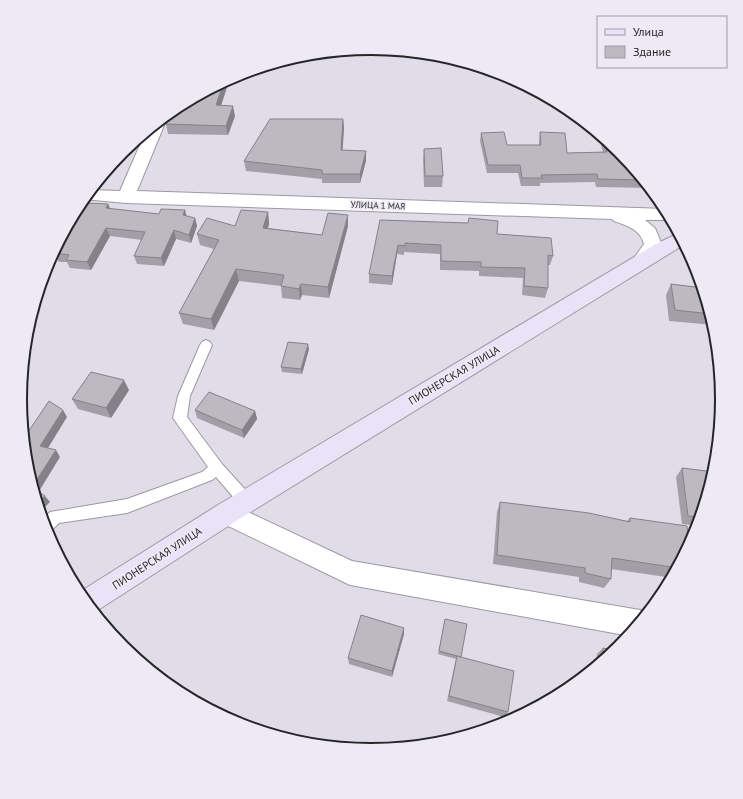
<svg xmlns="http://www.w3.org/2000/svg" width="743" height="799" font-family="'PT Sans',sans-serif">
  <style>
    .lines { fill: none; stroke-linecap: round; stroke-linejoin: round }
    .lane-casing { stroke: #9c99a3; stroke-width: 2 }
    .street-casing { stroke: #9c99a3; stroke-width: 2 }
    .secondary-casing { stroke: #9c99a3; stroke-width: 2 }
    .lane { fill: #fff; fill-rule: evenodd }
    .street { fill: #fff; fill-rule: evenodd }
    .secondary { fill: #eae2f6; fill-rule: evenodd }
    .wall { fill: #a29fa8 }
    .shaded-wall { fill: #848288 }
    .building { fill: #bcb9c3; stroke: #848288 }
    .labels { text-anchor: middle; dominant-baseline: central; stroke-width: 3.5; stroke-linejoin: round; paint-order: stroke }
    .far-street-label { font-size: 9px; fill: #262529; stroke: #eeeaf5 }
    .street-label { font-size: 11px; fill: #262529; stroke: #eeeaf5 }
    .rim { fill: none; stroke: #262529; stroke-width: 2 }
  </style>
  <rect width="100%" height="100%" fill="#e1dde8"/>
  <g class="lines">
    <g class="lane-casing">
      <path id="lane" d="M 206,340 L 210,342 L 212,345 L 190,396 L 187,417 L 222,464 L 251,496 L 253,501 L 251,506 L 246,507 L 241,506 L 216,477 L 212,480 L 127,513 L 59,523 L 50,532 L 46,533 L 42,520 L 50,512 L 127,499 L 202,472 L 208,467 L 173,418 L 178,396 L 200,345 L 202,342 Z"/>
    </g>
    <g class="street-casing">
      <path id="street" d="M 161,119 L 165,123 L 137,191 L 666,209 L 672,220 L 645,220 L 655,228 L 662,245 C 655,257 650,270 634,266 L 632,261 L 644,244 C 640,229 627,226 614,221 L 612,219 L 126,203 L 83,199 L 91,190 L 120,191 L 145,133 Z
        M 227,502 L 352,561 L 640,610 L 648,614 L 630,636 L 350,585 L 218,521 L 215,513 L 218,505 Z"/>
    </g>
    <g class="secondary-casing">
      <path id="secondary" d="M 679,233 L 685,244 L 236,521 L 95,612 L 94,613 L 79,595 L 78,593 L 218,505 L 656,244 Z"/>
    </g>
    <use href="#lane" class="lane"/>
    <use href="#street" class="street"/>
    <use href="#secondary" class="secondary"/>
  </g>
  <path class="wall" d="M 230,78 L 221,105 L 235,116 L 228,135 L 168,134 L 166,124 Z
    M 343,119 L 344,128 L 342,150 L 366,161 L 360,183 L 322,183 L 322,179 L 246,171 L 244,161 Z
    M 540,132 L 567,153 L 603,152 L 597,132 L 620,151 L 651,188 L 596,187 L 595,182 L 540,183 L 540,186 L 521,186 L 518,173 L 487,173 L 480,141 L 481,133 L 507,145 L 539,145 L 539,140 Z
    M 424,149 L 443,176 L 442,187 L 424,187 L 423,160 Z
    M 108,204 L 110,209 L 159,214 L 185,210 L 186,216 L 195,218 L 197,226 L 191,243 L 176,239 L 164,266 L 137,264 L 134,256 L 142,240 L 110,236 L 91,270 L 70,268 L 67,262 L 59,262 L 55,253 L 82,212 Z
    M 268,212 L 269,224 L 268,228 L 322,235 L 348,226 L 329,298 L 302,295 L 300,300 L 282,298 L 281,286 L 239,281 L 214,330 L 183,324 L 179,313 L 214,249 L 200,245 L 197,234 L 235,226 Z
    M 469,218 L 497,234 L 553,256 L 550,265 L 548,265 L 548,288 L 545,298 L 522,295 L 523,278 L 479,276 L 479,271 L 440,270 L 440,254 L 404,252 L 404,255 L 397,254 L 392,285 L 369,283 L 369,274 L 380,220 L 468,223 Z
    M 671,284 L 703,288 L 714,325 L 669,321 L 666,295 Z
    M 309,349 L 302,374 L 282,372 L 281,367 Z
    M 129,390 L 111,418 L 78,409 L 72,399 Z
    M 195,410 L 255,411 L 257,419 L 244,438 L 197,418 Z
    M 682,468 L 715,472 L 699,526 L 682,524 L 676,477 Z
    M 500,502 L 627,521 L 630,518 L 689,547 L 673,578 L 611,569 L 611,579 L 604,588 L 579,582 L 579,577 L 493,564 L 497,512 Z
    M 444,623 L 461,657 L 508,712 L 504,717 L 447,701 L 456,659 L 438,654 Z
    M 404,628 L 404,634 L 392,677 L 349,664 L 348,658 Z
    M 603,648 L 616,651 L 596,667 L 597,654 Z"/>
  <path class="shaded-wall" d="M 230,78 L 218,115 L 216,105 L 224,82 Z
    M 233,106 L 235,116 L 228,135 L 226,126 Z
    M 343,119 L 344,128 L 342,160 L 341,150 Z
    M 366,151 L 366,161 L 360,183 L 360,174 Z
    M 108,204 L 112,213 L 106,208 Z
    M 185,210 L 187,218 L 183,215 Z
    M 268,212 L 269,224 L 264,239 L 263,228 Z
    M 348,215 L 348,226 L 329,298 L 328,287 Z
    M 195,218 L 197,226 L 191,243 L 189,235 Z
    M 106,228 L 110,236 L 91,270 L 87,262 Z
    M 174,230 L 176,239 L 164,266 L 161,258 Z
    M 398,245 L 397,254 L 392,285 L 392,276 Z
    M 236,269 L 239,281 L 214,330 L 211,319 Z
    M 301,284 L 302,295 L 300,300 L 299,289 Z
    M 308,344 L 309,349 L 302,374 L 301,369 Z
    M 124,380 L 129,390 L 111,418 L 106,408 Z
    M 63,410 L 67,417 L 45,453 L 40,446 Z
    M 255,411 L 257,419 L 244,438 L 242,430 Z
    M 56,450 L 60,457 L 38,493 L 32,487 Z
    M 45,496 L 50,502 L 40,512 L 37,503 Z
    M 404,628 L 404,634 L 392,677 L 392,671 Z"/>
  <path class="building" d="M 224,82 L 216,105 L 233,106 L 226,126 L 166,124 L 171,112 L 176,107 Z
    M 270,119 L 343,119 L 341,150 L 366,151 L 360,174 L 322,174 L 322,170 L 244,161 Z
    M 504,132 L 507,145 L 541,145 L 540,132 L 565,133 L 567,153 L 607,152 L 603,137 L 620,151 L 644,180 L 598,179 L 597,174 L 541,175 L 542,178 L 522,178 L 520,165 L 488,165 L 481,133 Z
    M 441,148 L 443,176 L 425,176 L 424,149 Z
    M 87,203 L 108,204 L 106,208 L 159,214 L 161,209 L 185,210 L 183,215 L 195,218 L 189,235 L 174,230 L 161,258 L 134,256 L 145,232 L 106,228 L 87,262 L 66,260 L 69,255 L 55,253 L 75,211 L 82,212 Z
    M 241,210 L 268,212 L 263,228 L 322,235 L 328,213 L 348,215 L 328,287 L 301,284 L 299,289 L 281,286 L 284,275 L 236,269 L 211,319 L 179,313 L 219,240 L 197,234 L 207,218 L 235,226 Z
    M 469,218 L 498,221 L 497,234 L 551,238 L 553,256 L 548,255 L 548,288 L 524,286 L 525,268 L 481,267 L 481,262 L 441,261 L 441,245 L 405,243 L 405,246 L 398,245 L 392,276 L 369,274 L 380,220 L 468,223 Z
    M 671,284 L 703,288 L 711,314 L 675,310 Z
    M 288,342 L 308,344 L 301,369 L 281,367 Z
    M 91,372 L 124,380 L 106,408 L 72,399 Z
    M 209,392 L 255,411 L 242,430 L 195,410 Z
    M 49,401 L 63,410 L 40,446 L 56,450 L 32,487 L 45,496 L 37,503 L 27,468 L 24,438 Z
    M 682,468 L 715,472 L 701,517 L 688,516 Z
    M 500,502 L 589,513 L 630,522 L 630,518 L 687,526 L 689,547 L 678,568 L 612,558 L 611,579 L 585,573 L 585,568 L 497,555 Z
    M 361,615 L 404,628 L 392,671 L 348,658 Z
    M 445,619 L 467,624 L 461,657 L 439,651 Z
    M 603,648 L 616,651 L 602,663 Z
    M 457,656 L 514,671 L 508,712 L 449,696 Z"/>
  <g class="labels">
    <g class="far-street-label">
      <text transform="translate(378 205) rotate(2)">УЛИЦА 1 МАЯ</text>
    </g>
    <g class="street-label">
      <text transform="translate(454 375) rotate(-31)">ПИОНЕРСКАЯ УЛИЦА</text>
      <text transform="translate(157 558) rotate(-33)">ПИОНЕРСКАЯ УЛИЦА</text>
    </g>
  </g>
  <path d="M0 0H743V799H0ZM27 399a344 344 0 1 1 688 0a344 344 0 1 1-688 0Z" fill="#eeeaf5" fill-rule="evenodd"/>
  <path class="rim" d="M27 399a344 344 0 1 1 688 0a344 344 0 1 1-688 0Z"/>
  <rect x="597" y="16" width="130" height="52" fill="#eeeaf5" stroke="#9e9ba3"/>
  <rect x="605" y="29" width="20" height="6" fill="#eae2f6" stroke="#9e9ba3"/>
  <text x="633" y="36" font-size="12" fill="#262529">Улица</text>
  <rect x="605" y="46" width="20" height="12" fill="#bcb9c3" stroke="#9e9ba3"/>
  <text x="633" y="56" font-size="12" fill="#262529">Здание</text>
</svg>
